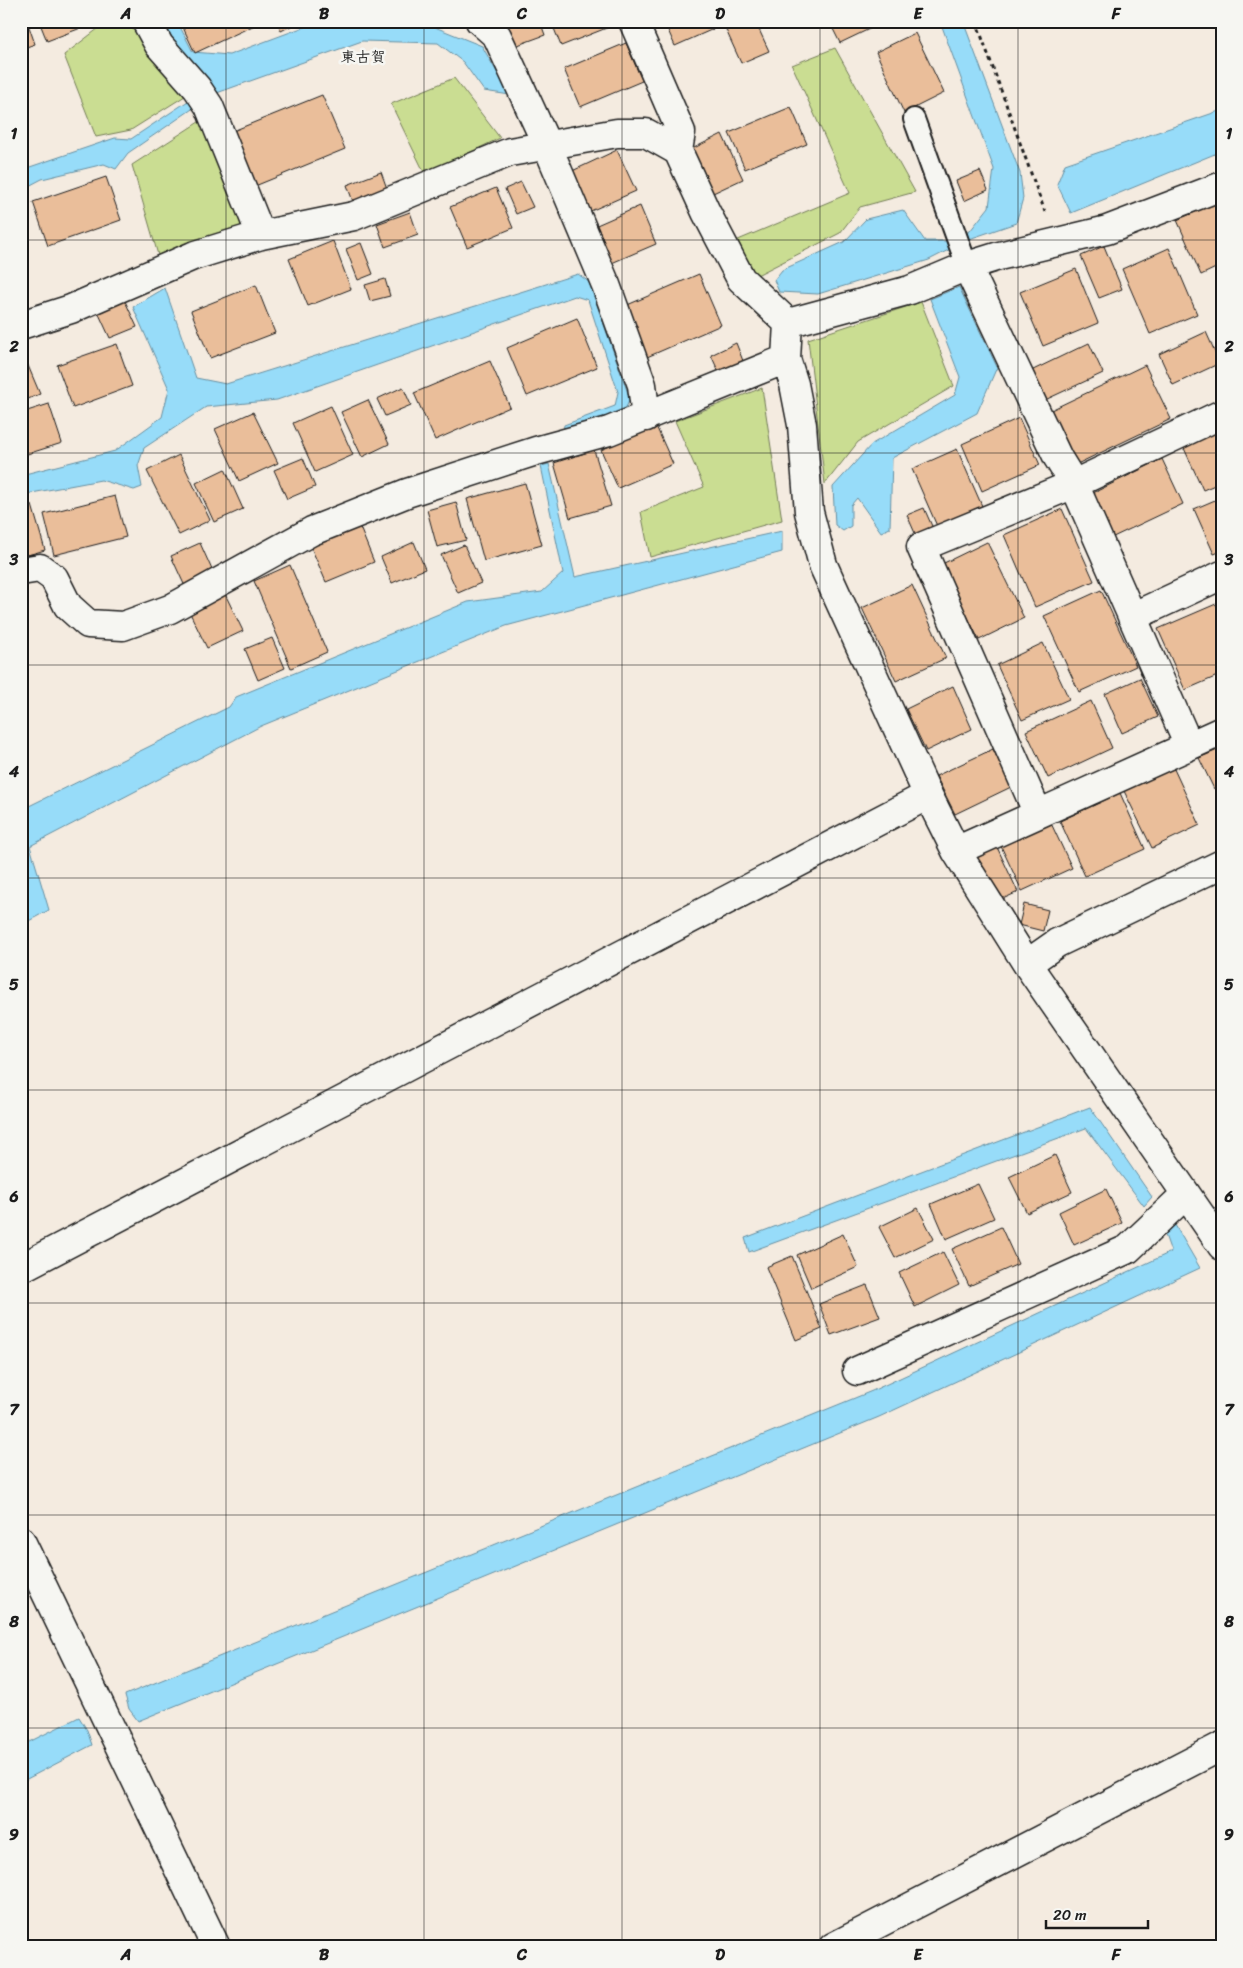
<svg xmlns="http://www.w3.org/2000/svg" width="1243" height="1968" font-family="Sriracha,'Klee One',sans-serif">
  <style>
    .green { fill: #cadd92; stroke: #737c57 }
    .water { fill: #97dcf9; stroke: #668fa1 }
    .building { fill: #eabe9a; stroke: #1c1c1c }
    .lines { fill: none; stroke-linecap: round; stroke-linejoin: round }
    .lane-casing { stroke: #1c1c1c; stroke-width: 24 }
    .street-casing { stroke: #1c1c1c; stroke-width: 31 }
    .path { stroke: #1c1c1c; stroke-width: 3; stroke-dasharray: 4 4; stroke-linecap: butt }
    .lane { stroke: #f6f6f2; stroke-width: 20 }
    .street { stroke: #f6f6f2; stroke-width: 28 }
    .grid { fill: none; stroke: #1c1c1c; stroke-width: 1; stroke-opacity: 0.55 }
    .labels { text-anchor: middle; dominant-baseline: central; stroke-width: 5; stroke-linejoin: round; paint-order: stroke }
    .neighbourhood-label { font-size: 15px; font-weight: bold; fill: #1c1c1c; stroke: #f6f6f2 }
    .neatline { fill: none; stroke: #1c1c1c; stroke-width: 2 }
    .grid-label { font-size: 16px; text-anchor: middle; font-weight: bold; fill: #1c1c1c }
  </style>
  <rect width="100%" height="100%" fill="#f4ebe0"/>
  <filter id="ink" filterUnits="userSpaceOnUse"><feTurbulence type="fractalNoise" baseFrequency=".02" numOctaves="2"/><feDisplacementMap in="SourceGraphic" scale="10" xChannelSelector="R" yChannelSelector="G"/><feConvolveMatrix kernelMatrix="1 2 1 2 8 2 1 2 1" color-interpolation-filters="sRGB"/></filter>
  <g filter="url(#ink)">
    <path class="green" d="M 108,21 L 127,21 L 185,96 L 131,130 L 96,137 L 64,55 Z
      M 835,48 L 915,192 L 860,207 L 840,233 L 755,276 L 731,243 L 850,193 L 792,65 Z
      M 454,78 L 500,138 L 425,174 L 391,104 Z
      M 205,118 L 242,226 L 158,255 L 132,165 Z
      M 921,302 L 954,386 L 858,442 L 825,484 L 808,339 Z
      M 762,388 L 782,520 L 650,557 L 641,512 L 704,487 L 675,421 Z"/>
    <path class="water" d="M 164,21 L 177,21 L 193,52 L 229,55 L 320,21 L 420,21 L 482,46 L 510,95 L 484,91 L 463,62 L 438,43 L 362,41 L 214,94 L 128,153 L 116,169 L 104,164 L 42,179 L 21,190 L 21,170 L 115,138 L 131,139 L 209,87 L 201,71 L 178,50 Z
      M 940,21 L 963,21 L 1020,173 L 1023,198 L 1016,223 L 972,238 L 929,260 L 818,294 L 779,292 L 774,280 L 782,270 L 844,242 L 866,219 L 903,210 L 925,241 L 947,241 L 970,231 L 989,207 L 994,169 Z
      M 1222,110 L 1222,151 L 1071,213 L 1057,184 L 1065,164 Z
      M 578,274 L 589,282 L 630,399 L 622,416 L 563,432 L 564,425 L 615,406 L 618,392 L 588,300 L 575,296 L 277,400 L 206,407 L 144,448 L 138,466 L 142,487 L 134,490 L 101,480 L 21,495 L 21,475 L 115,451 L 162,417 L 169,389 L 133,307 L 165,288 L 196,378 L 226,384 Z
      M 959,287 L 997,367 L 977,413 L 892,458 L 890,528 L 881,532 L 857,498 L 851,505 L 851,526 L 843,531 L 835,525 L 833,487 L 872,444 L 955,395 L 960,377 L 930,299 Z
      M 549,464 L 575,577 L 782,531 L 782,552 L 506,626 L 261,726 L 30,846 L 49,910 L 21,925 L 21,810 L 229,707 L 236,697 L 468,602 L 542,592 L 563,573 L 541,466 Z
      M 1090,1107 L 1152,1197 L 1144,1206 L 1086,1128 L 749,1252 L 745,1238 Z
      M 1175,1225 L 1200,1268 L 879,1417 L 138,1721 L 129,1709 L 125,1695 L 872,1391 L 1171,1252 L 1164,1232 Z
      M 79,1717 L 87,1730 L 92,1745 L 21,1782 L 21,1746 Z"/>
    <path class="building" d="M 21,21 L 27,21 L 35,44 L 21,49 Z
      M 39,21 L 99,21 L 47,41 Z
      M 180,21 L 258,21 L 259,23 L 195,53 Z
      M 277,21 L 301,21 L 281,31 Z
      M 506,21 L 540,21 L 545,35 L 515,46 Z
      M 551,21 L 613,21 L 614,25 L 561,46 Z
      M 664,21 L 718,21 L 720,26 L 675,46 Z
      M 745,21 L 755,21 L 769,51 L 741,63 L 726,30 Z
      M 829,21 L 886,21 L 840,43 Z
      M 915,33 L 944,93 L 904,113 L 876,52 Z
      M 626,43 L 642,81 L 580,107 L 564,69 Z
      M 322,95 L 345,149 L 255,186 L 233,131 Z
      M 791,107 L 807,144 L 745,169 L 729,133 Z
      M 722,134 L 743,179 L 713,193 L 692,149 Z
      M 617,150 L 636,191 L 586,213 L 568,173 Z
      M 980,171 L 988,190 L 964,201 L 956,181 Z
      M 381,172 L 389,194 L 355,207 L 347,185 Z
      M 106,177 L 121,220 L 48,246 L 33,202 Z
      M 521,182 L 533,207 L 516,214 L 505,189 Z
      M 496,188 L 513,228 L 467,247 L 450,207 Z
      M 1222,200 L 1222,265 L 1201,275 L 1177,220 Z
      M 640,206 L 656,244 L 607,265 L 590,228 Z
      M 410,212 L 418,235 L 385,247 L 377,224 Z
      M 333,241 L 351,289 L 308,306 L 289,259 Z
      M 361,243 L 373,274 L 358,280 L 346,249 Z
      M 1104,246 L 1122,289 L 1099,298 L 1081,256 Z
      M 1169,248 L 1197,314 L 1150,334 L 1122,269 Z
      M 1076,269 L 1098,323 L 1043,346 L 1020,292 Z
      M 699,274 L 721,325 L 647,357 L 625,306 Z
      M 21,275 L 25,296 L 21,296 Z
      M 385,279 L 390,296 L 370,301 L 365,285 Z
      M 256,285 L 275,333 L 210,358 L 191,311 Z
      M 125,301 L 137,327 L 110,338 L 98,312 Z
      M 577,318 L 597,367 L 527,396 L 507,348 Z
      M 1206,332 L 1220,363 L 1173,385 L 1159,354 Z
      M 736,343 L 745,366 L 721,377 L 711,355 Z
      M 1089,343 L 1103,373 L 1045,400 L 1031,371 Z
      M 117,344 L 132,386 L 73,408 L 57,365 Z
      M 21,349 L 40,394 L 21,402 Z
      M 490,361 L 510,407 L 435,440 L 414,393 Z
      M 1145,365 L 1171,419 L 1077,464 L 1051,410 Z
      M 403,387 L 411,405 L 385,416 L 377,399 Z
      M 368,400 L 389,444 L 362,457 L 341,412 Z
      M 49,404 L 62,443 L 21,456 L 21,413 Z
      M 331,406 L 353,455 L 315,472 L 293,423 Z
      M 253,412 L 278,463 L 239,481 L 215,429 Z
      M 1019,418 L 1040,465 L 982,491 L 962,444 Z
      M 656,426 L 673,464 L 618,488 L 601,450 Z
      M 1222,429 L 1222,482 L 1203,490 L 1183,446 Z
      M 957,449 L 982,506 L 937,526 L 912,469 Z
      M 594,450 L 611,506 L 570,518 L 554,463 Z
      M 179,455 L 210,520 L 179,535 L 147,471 Z
      M 303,458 L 315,487 L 287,499 L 274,470 Z
      M 1162,459 L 1183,504 L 1111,538 L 1091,494 Z
      M 225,469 L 243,509 L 214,522 L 196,483 Z
      M 525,483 L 542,545 L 484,561 L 467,499 Z
      M 115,496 L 126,537 L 54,555 L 44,514 Z
      M 1222,497 L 1222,551 L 1214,554 L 1194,509 Z
      M 456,502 L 466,540 L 437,547 L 427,510 Z
      M 32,505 L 45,550 L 21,557 L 21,508 Z
      M 924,508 L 935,533 L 918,540 L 907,515 Z
      M 1062,509 L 1094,581 L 1035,607 L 1004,535 Z
      M 359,525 L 374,562 L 326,582 L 310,545 Z
      M 414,542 L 425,569 L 392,583 L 381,557 Z
      M 987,542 L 1024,618 L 979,640 L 942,564 Z
      M 200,543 L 217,581 L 188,593 L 171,556 Z
      M 464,545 L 481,583 L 458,593 L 441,555 Z
      M 290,565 L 327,652 L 291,668 L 254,581 Z
      M 912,585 L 946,658 L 896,681 L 862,608 Z
      M 1101,590 L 1136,666 L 1079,692 L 1044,616 Z
      M 224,592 L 243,631 L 207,648 L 188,609 Z
      M 1216,604 L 1222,616 L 1222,674 L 1185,690 L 1158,629 Z
      M 272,638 L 285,668 L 258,680 L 245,649 Z
      M 1043,643 L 1069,699 L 1022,720 L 997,665 Z
      M 1140,678 L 1158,717 L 1122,733 L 1105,694 Z
      M 953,686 L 972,729 L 926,751 L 906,709 Z
      M 1091,701 L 1112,748 L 1048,778 L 1026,731 Z
      M 1222,748 L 1222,785 L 1214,789 L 1199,758 Z
      M 993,749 L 1011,787 L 955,814 L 936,776 Z
      M 1173,767 L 1200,825 L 1152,848 L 1124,791 Z
      M 1120,793 L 1145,849 L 1085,876 L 1060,821 Z
      M 1049,819 L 1072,868 L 1022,891 L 999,842 Z
      M 996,845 L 1018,892 L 996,902 L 975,855 Z
      M 1024,904 L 1048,910 L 1043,931 L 1019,925 Z
      M 1055,1155 L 1072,1192 L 1027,1213 L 1009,1177 Z
      M 978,1184 L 994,1218 L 946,1239 L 931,1204 Z
      M 1106,1189 L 1122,1223 L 1074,1245 L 1059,1212 Z
      M 918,1208 L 934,1239 L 895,1258 L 879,1227 Z
      M 1001,1227 L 1018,1264 L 969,1286 L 952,1249 Z
      M 843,1234 L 858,1267 L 811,1288 L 797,1255 Z
      M 943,1252 L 959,1285 L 915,1307 L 899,1273 Z
      M 792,1256 L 822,1329 L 796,1340 L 766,1267 Z
      M 867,1285 L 880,1317 L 831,1335 L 819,1304 Z"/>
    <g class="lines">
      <g class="lane-casing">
        <path id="lane" d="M 914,119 L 967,266"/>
      </g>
      <g class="street-casing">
        <path id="street" d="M 146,21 L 159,45 L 197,88 L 209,106 L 261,235
          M 480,21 L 497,36 L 547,145 L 606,285 L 642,385 L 646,417
          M 633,21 L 681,132 L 678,151
          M 967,266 L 1058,458 L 1074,484 L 1189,746
          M 788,323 L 910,290 L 967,266 L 999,256 L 1107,230 L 1222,186
          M 21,325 L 71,309 L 193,256 L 261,235 L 354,216 L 510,152 L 617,133 L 646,133 L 678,151 L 706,212 L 741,279 L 788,323 L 786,359 L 794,384 L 802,425 L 809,512 L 823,565 L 928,795 L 956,851 L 1027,964 L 1222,1246
          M 21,571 L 40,568 L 54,578 L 68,606 L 88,624 L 123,626 L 170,609 L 312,531 L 407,493 L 536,451 L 609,431 L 786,359
          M 1132,617 L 1222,575
          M 1038,814 L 921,547 L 1074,484 L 1222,414
          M 956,851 L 1222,731
          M 1027,964 L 1057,943 L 1222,864
          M 21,1268 L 928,795
          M 857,1371 L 1128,1249 L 1186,1194
          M 21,1541 L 216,1947
          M 833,1947 L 1222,1746"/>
      </g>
      <path class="path" d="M 976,21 L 1045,212"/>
      <use href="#lane" class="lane"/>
      <use href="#street" class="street"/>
    </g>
  </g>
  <path class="grid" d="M 226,21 L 226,1947M 424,21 L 424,1947M 622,21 L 622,1947M 820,21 L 820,1947M 1018,21 L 1018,1947M 21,240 L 1222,240M 21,453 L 1222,453M 21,665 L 1222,665M 21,878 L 1222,878M 21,1090 L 1222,1090M 21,1303 L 1222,1303M 21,1515 L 1222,1515M 21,1728 L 1222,1728"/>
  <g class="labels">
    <g class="neighbourhood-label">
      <text x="363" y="57">東古賀</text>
    </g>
  </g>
  <rect width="1243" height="1968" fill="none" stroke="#f6f6f2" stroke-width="55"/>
  <path d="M1046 1920v8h102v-8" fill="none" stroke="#1c1c1c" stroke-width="2.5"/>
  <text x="1053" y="1920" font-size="15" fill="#1c1c1c" stroke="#f6f6f2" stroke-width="4" paint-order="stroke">20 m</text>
  <rect x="28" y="28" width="1188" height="1912" class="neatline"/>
  <g class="grid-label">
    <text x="126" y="19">A</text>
    <text x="324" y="19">B</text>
    <text x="522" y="19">C</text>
    <text x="720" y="19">D</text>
    <text x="918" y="19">E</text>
    <text x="1116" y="19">F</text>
    <text x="14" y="139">1</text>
    <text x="1229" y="139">1</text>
    <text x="14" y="352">2</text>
    <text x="1229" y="352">2</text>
    <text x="14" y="565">3</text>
    <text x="1229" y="565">3</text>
    <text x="14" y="777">4</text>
    <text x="1229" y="777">4</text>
    <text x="14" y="990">5</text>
    <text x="1229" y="990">5</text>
    <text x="14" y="1202">6</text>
    <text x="1229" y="1202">6</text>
    <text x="14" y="1415">7</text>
    <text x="1229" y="1415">7</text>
    <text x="14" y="1627">8</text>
    <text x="1229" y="1627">8</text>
    <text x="14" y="1840">9</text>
    <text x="1229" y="1840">9</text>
    <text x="126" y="1960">A</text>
    <text x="324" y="1960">B</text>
    <text x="522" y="1960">C</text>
    <text x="720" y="1960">D</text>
    <text x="918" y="1960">E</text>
    <text x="1116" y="1960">F</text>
  </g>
</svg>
